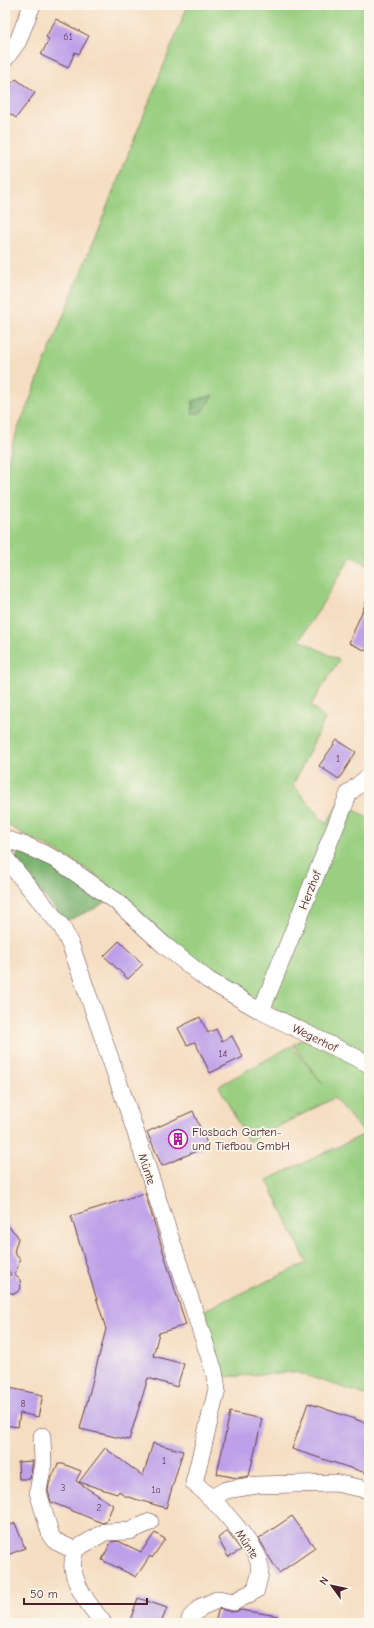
<svg xmlns="http://www.w3.org/2000/svg" width="374" height="1628" font-family="'Comic Neue',sans-serif">
  <style>
    .green { fill: #9acf81; stroke: #727756 }
    .forest { fill: #7bb26f; stroke: #62684d }
    .building { fill: #bda0e9 }
    .lines { fill: none; stroke-linecap: round; stroke-linejoin: round }
    .minor-casing { stroke: #643c42; stroke-width: 18 }
    .minor { stroke: #fff; stroke-width: 17 }
    .labels { text-anchor: middle; dominant-baseline: central; stroke-width: 3.5; stroke-linejoin: round; paint-order: stroke }
    .number-label { font-size: 10px; fill: #673f5a }
    .street-label { font-size: 12px; fill: #4a1f2b; stroke: #fbf7ec }
    .poi-label { font-size: 12px; fill: #4a1f2b; stroke: #fbf7ec; text-anchor: start }
  </style>
  <rect width="100%" height="100%" fill="#fbf7ec"/>
  <filter id="ink" filterUnits="userSpaceOnUse"><feTurbulence type="fractalNoise" baseFrequency=".025" numOctaves="2"/><feDisplacementMap in="SourceGraphic" scale="8" xChannelSelector="R" yChannelSelector="G"/><feConvolveMatrix kernelMatrix="1 2 1 2 8 2 1 2 1" color-interpolation-filters="sRGB"/></filter>
  <filter id="wash" filterUnits="userSpaceOnUse"><feTurbulence type="fractalNoise" baseFrequency=".012" numOctaves="4" result="noise"/><feDisplacementMap in="SourceGraphic" scale="16" xChannelSelector="R" yChannelSelector="G"/><feGaussianBlur stdDeviation="0.9" result="paint"/><feColorMatrix in="noise" values="0 0 0 0 0 0 0 0 0 0 0 0 0 0 0 0 0 1.4 0 .05"/><feComposite in="paint" operator="in"/></filter>
  <g filter="url(#wash)">
    <rect width="100%" height="100%" fill="#f5ddc1"/>
    <path class="green" d="M 188,5 L 369,5 L 369,564 L 351,557 L 300,640 L 339,660 L 311,705 L 325,719 L 293,785 L 326,824 L 341,801 L 369,819 L 369,1055 L 278,1011 L 190,958 L 98,877 L 74,861 L 5,824 L 5,471 L 14,439 Z
      M 304,1038 L 369,1070 L 369,1396 L 295,1372 L 224,1377 L 198,1313 L 307,1263 L 267,1180 L 365,1134 L 334,1098 L 248,1142 L 219,1086 L 291,1046 L 323,1084 L 293,1045 Z"/>
    <path class="forest" d="M 213,395 L 202,412 L 192,414 L 193,401 Z
      M 19,852 L 41,860 L 107,901 L 94,909 L 66,921 L 14,863 Z"/>
    <g id="blocks">
      <path class="building" d="M 56,19 L 89,36 L 79,54 L 75,52 L 68,68 L 41,55 L 49,39 L 46,37 Z
        M 16,79 L 35,93 L 16,118 L 5,110 L 5,83 L 12,83 Z
        M 369,595 L 369,652 L 349,643 Z
        M 337,740 L 356,752 L 339,779 L 319,766 Z
        M 119,941 L 143,964 L 128,979 L 104,956 Z
        M 200,1017 L 208,1033 L 216,1029 L 222,1041 L 232,1036 L 243,1057 L 210,1073 L 195,1042 L 187,1045 L 178,1028 Z
        M 193,1111 L 208,1146 L 162,1166 L 147,1132 Z
        M 145,1193 L 186,1325 L 159,1333 L 153,1356 L 184,1364 L 177,1387 L 148,1378 L 129,1440 L 80,1429 L 106,1329 L 71,1216 Z
        M 5,1223 L 17,1235 L 18,1238 L 14,1252 L 20,1260 L 15,1275 L 20,1280 L 21,1287 L 20,1290 L 14,1294 L 5,1291 L 5,1280 L 11,1274 L 6,1269 L 5,1271 Z
        M 5,1387 L 43,1395 L 38,1417 L 20,1413 L 18,1427 L 5,1425 Z
        M 308,1403 L 369,1424 L 369,1474 L 292,1449 Z
        M 230,1412 L 262,1419 L 249,1476 L 237,1478 L 217,1474 Z
        M 153,1443 L 183,1451 L 166,1508 L 125,1496 L 119,1491 L 117,1494 L 79,1482 L 105,1448 L 143,1476 Z
        M 33,1461 L 30,1479 L 19,1479 L 18,1462 Z
        M 58,1464 L 63,1464 L 81,1471 L 76,1481 L 113,1505 L 106,1522 L 102,1523 L 51,1502 L 48,1491 L 49,1484 Z
        M 292,1516 L 315,1548 L 279,1573 L 258,1539 Z
        M 15,1523 L 25,1548 L 5,1556 L 5,1528 Z
        M 227,1531 L 241,1550 L 228,1557 L 218,1538 Z
        M 155,1533 L 165,1539 L 152,1558 L 150,1556 L 136,1577 L 102,1560 L 111,1542 L 118,1541 L 141,1552 Z
        M 138,1598 L 167,1608 L 161,1623 L 129,1623 Z
        M 220,1609 L 233,1612 L 241,1610 L 278,1616 L 277,1623 L 215,1623 L 218,1611 Z"/>
    </g>
  </g>
  <g filter="url(#ink)">
    <use href="#blocks" fill-opacity="0" stroke="#643c42" stroke-width="1"/>
    <g class="lines">
      <g class="minor-casing">
        <path id="minor" d="M 5,59 L 18,41 L 32,5
          M 5,839 L 27,846 L 57,860 L 116,901 L 164,945 L 208,980 L 261,1011 L 369,1064
          M 5,854 L 6,859 L 62,927 L 71,946 L 131,1118 L 214,1371 L 217,1389 L 194,1483 C 213,1498 255,1543 260,1566 C 262,1572 257,1583 256,1590 L 234,1602 L 219,1599 L 201,1607 L 191,1617 L 189,1623
          M 261,1011 L 349,793 L 369,776
          M 42,1436 L 43,1463 L 38,1492 L 51,1536 L 55,1541 L 74,1550
          M 212,1498 L 226,1490 L 257,1485 L 335,1483 L 369,1490
          M 103,1623 C 91,1607 76,1589 73,1569 C 72,1563 74,1556 74,1550 L 105,1532 L 130,1531 L 150,1522"/>
      </g>
      <use href="#minor" class="minor"/>
    </g>
  </g>
  <defs>
    <g id="building-ring" transform="scale(1)"><circle r="9.5" fill="#fbf7ec" stroke="#b5179e" stroke-width="1.5"/><path d="M-4-6H4V6H1V3H-1V6H-4ZM-2.5-4.3h1.7v1.8h-1.7ZM.8-4.3h1.7v1.8H.8ZM-2.5-1h1.7V.8h-1.7ZM.8-1h1.7V.8H.8Z" fill="#b5179e"/></g>
  </defs>
  <g fill-rule="evenodd">
    <use href="#building-ring" x="178" y="1139"/>
  </g>
  <g class="labels">
    <g class="number-label">
      <text x="68" y="37">61</text>
      <text x="338" y="759">1</text>
      <text x="223" y="1054">14</text>
      <text x="23" y="1404">8</text>
      <text x="164" y="1461">1</text>
      <text x="63" y="1488">3</text>
      <text x="156" y="1490">1a</text>
      <text x="99" y="1508">2</text>
    </g>
    <g class="street-label">
      <text transform="translate(310 890) rotate(-68)">Herzhof</text>
      <text transform="translate(315 1038) rotate(26)">Wegerhof</text>
      <text transform="translate(147 1169) rotate(72)">Münte</text>
      <text transform="translate(247 1544) rotate(57)">Münte</text>
    </g>
    <g class="poi-label">
      <text x="192" y="1132">Flosbach Garten-<tspan x="192" dy="14">und Tiefbau GmbH</tspan></text>
    </g>
  </g>
  <rect width="374" height="1628" fill="none" stroke="#fbf7ec" stroke-width="20"/>
  <g transform="translate(332 1586) rotate(303)" stroke="#fbf7ec" stroke-width="3" paint-order="stroke">
  <path d="M0-3L7 15L0 10L-7 15Z" fill="#4a1f2b"/>
  <text y="-6" font-size="11" font-weight="bold" text-anchor="middle" fill="#4a1f2b">N</text>
  </g>
  <path d="M24 1598v6h123v-6" fill="none" stroke="#4a1f2b" stroke-width="2"/>
  <text x="30" y="1598" font-size="12" fill="#4a1f2b" stroke="#fbf7ec" stroke-width="3" paint-order="stroke">50 m</text>
</svg>
